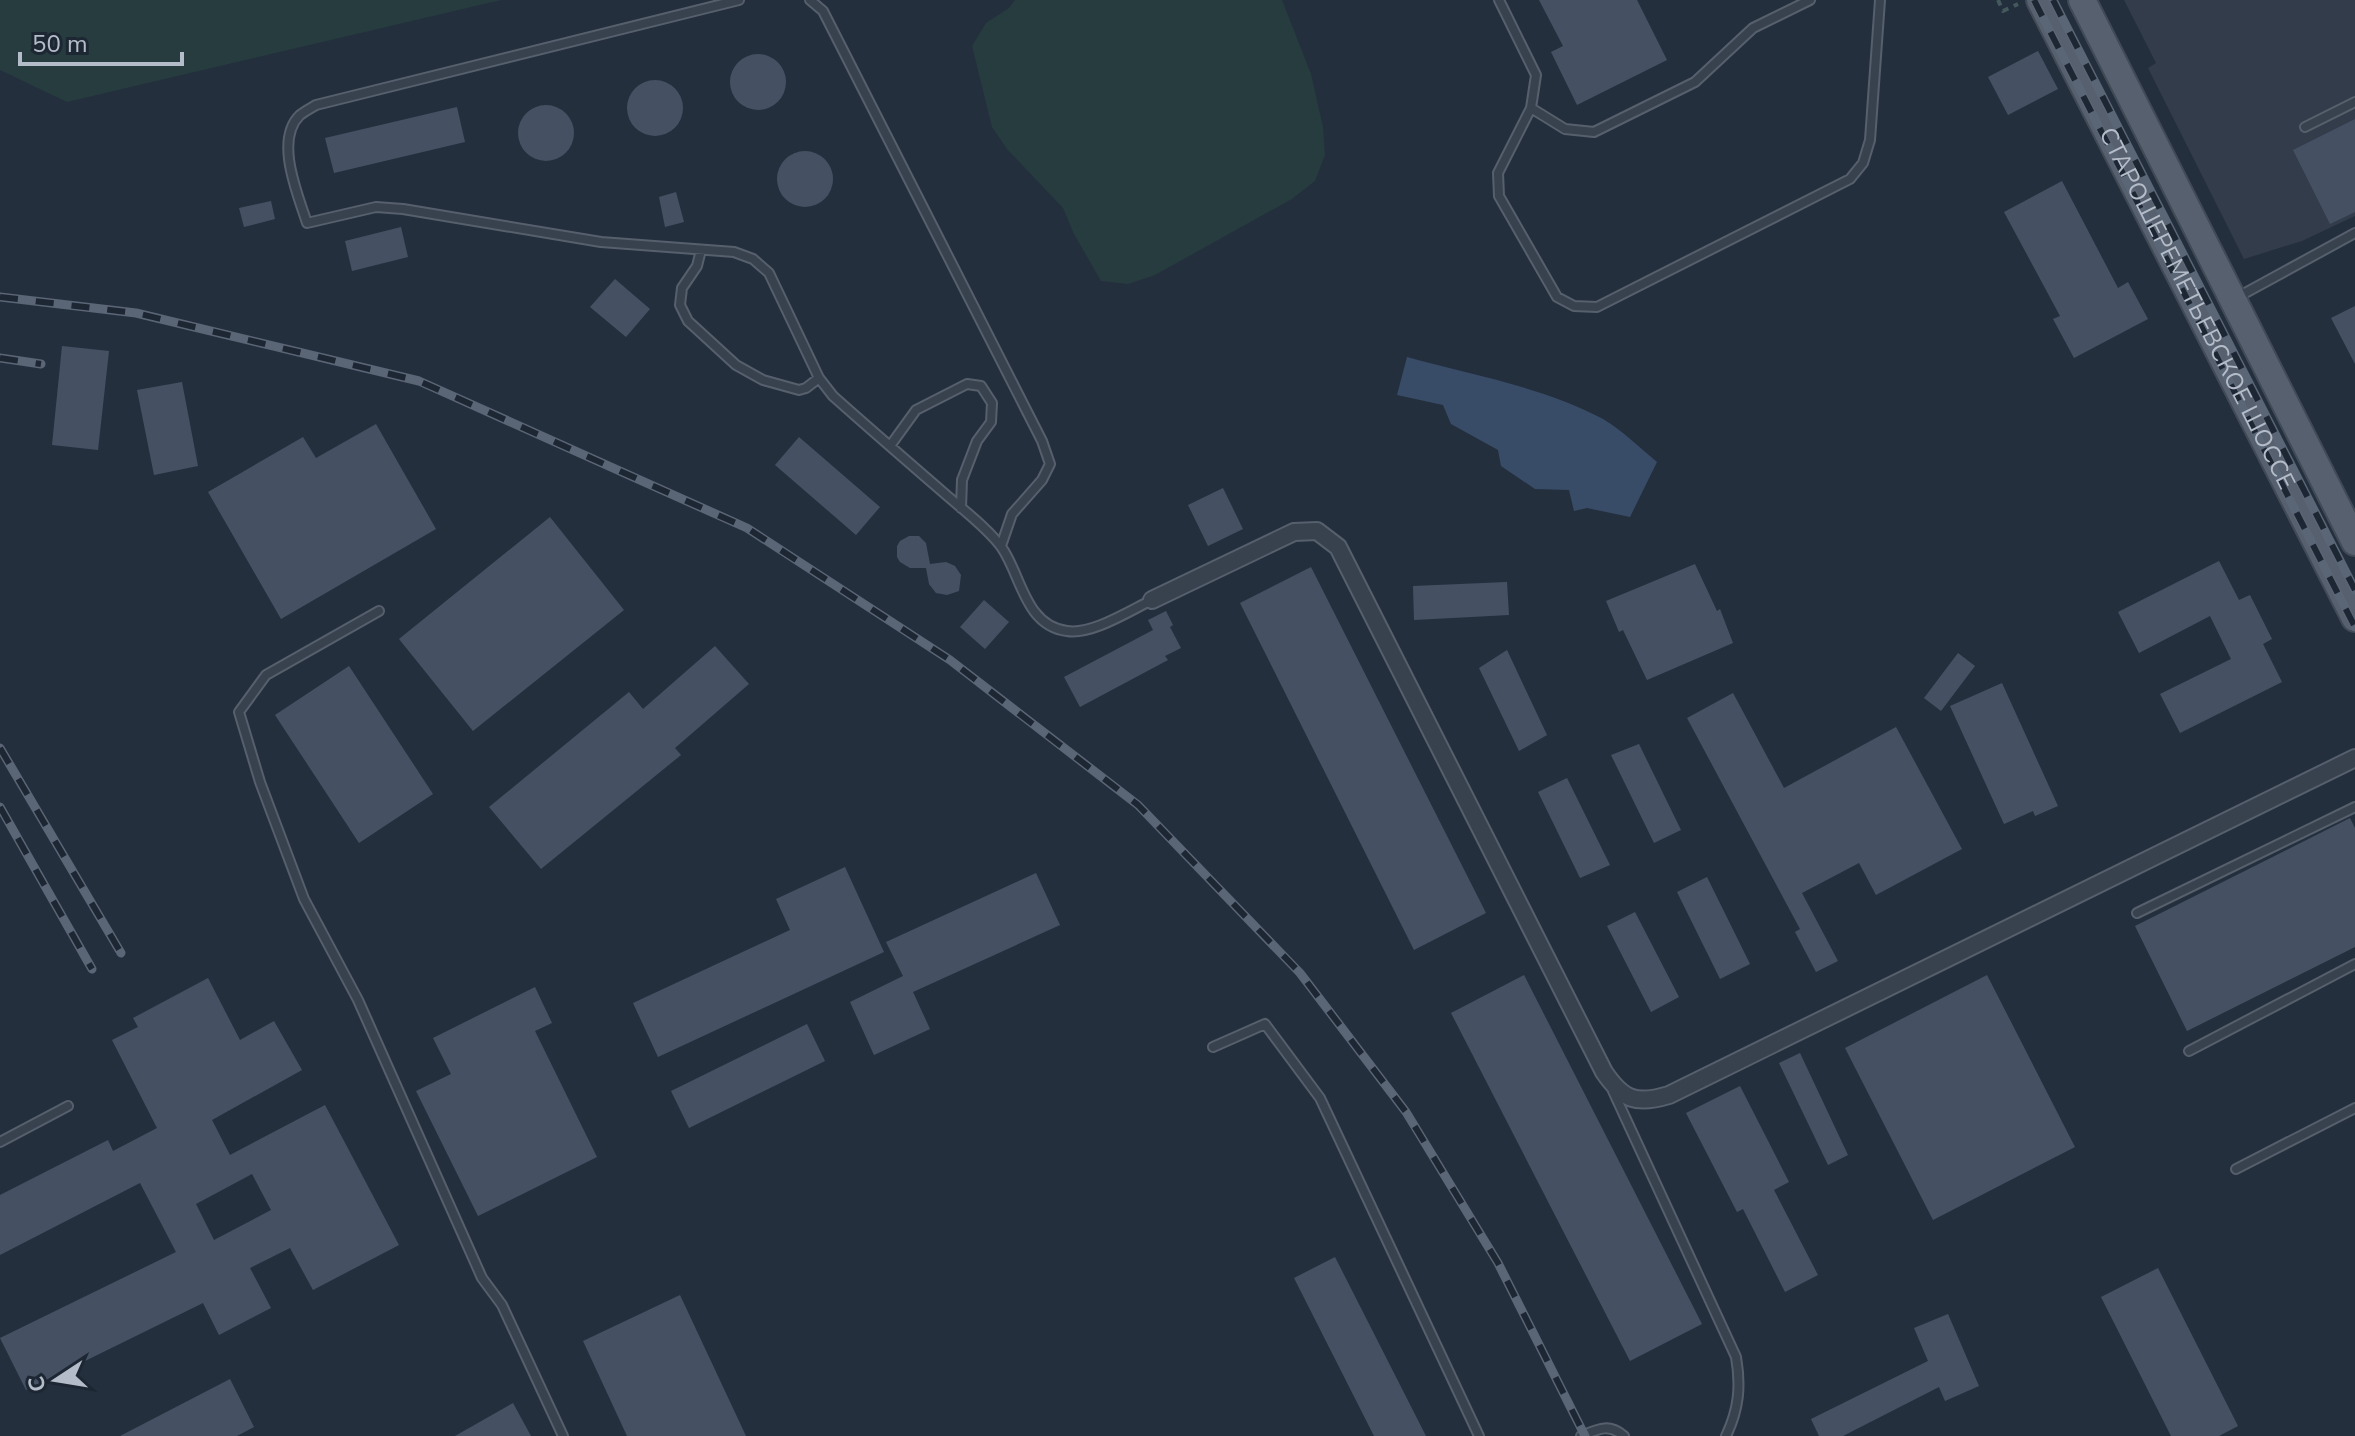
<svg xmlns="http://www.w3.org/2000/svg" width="2355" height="1436" font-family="'Nunito Sans',sans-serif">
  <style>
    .airport { fill: #323c4b }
    .green { fill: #263c3f }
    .water { fill: #394c67 }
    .building { fill: #455162; fill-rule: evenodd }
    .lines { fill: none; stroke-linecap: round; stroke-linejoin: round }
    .service-casing { stroke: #565f6c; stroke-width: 12 }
    .minor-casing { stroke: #565f6c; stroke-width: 20 }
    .primary-casing { stroke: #414a57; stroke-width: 30 }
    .path { stroke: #44595c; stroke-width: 4; stroke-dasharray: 6 6; stroke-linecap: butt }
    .service { stroke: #38414e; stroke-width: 8 }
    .minor { stroke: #38414e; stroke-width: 16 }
    .primary { stroke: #56606e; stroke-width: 26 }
    .rail-casing { stroke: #5a6575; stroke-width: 9 }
    .rail { stroke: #1d2633; stroke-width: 6; stroke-dasharray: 18; stroke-linecap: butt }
    .labels { text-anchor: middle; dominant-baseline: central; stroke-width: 7; stroke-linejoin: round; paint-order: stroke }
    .street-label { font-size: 24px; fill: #b4bcc9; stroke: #1d2633 }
  </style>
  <rect width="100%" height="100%" fill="#242f3e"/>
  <path class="airport" d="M 2124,0 L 2355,0 L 2355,216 L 2302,241 L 2244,259 L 2148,68 L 2156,63 Z"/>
  <path class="green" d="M 0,0 L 501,0 L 67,102 L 0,70 Z
    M 1015,0 L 1282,0 L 1311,74 L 1323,127 L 1325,155 L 1315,181 L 1292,199 L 1155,275 L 1128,284 L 1101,281 L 1074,234 L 1063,208 L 1007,149 L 992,127 L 972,46 L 986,23 L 1009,8 Z"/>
  <path class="water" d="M 1407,357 C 1472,375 1543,387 1603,419 C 1622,430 1640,448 1657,462 L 1630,517 L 1587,508 L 1574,511 L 1569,490 L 1535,489 L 1501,466 L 1498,450 L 1451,424 L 1443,405 L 1397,395 Z"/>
  <path class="building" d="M 1539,0 L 1637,0 L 1667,60 L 1577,105 L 1551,52 L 1563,46 Z
    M 2038,51 L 2058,89 L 2008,115 L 1988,77 Z
    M730 82a28 28 0 1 1 56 0a28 28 0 1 1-56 0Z
    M627 108a28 28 0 1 1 56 0a28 28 0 1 1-56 0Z
    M518 133a28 28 0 1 1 56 0a28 28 0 1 1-56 0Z
    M 457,107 L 465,142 L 334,173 L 325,138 Z
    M 2355,119 L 2355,212 L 2330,224 L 2293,150 Z
    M777 179a28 28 0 1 1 56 0a28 28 0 1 1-56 0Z
    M 2062,181 L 2118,288 L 2128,282 L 2148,319 L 2074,358 L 2053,319 L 2060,316 L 2004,212 Z
    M 676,192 L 684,222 L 665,227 L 659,197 Z
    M 271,201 L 275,219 L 244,227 L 239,208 Z
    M 401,227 L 408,257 L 352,271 L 345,241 Z
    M 615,279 L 650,309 L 626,337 L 590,307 Z
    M 2355,306 L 2355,364 L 2331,318 Z
    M 62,346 L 109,351 L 98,450 L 52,445 Z
    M 182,382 L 198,466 L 154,475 L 137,390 Z
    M 376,424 L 436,529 L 281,619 L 208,492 L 303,437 L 316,458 Z
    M 799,437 L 880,507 L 856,535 L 775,465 Z
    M 1223,488 L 1243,529 L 1208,546 L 1188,505 Z
    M 550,517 L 624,610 L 473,731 L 399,639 Z
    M 909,536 L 919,536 L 926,543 L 930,564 L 946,562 L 955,566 L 961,575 L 959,591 L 947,595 L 936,593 L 929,584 L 926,568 L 910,568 L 900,562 L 897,557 L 897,546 L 900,541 Z
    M 2219,561 L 2239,600 L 2250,595 L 2272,639 L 2263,644 L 2282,682 L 2180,733 L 2160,694 L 2231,659 L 2210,616 L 2139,653 L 2118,612 Z
    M 1695,564 L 1717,611 L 1720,609 L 1733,643 L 1647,680 L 1623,630 L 1619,632 L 1606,601 Z
    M 1311,567 L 1486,913 L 1414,950 L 1240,603 Z
    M 1507,582 L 1509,615 L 1414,620 L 1413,586 Z
    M 984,600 L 1009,622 L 985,649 L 960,627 Z
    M 1166,611 L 1173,625 L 1170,627 L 1181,648 L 1165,656 L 1168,660 L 1080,707 L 1064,677 L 1153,630 L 1148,620 Z
    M 715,646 L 749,684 L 675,748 L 681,755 L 541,869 L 489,807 L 629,692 L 643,709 Z
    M 1507,650 L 1547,735 L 1519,751 L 1479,668 Z
    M 1958,653 L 1975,666 L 1941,711 L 1924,698 Z
    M 349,666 L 433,794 L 359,843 L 275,715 Z
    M 2002,683 L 2058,806 L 2035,816 L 2033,811 L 2004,824 L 1950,706 Z
    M 1733,693 L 1784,788 L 1896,727 L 1962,849 L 1876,895 L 1859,863 L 1802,893 L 1838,961 L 1816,972 L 1795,932 L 1800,929 L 1687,718 Z
    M 1639,744 L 1681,830 L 1654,843 L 1611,755 Z
    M 1567,778 L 1610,865 L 1580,878 L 1538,792 Z
    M 2350,818 L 2355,828 L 2355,947 L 2187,1031 L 2135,926 Z
    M 845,867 L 884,952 L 658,1057 L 633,1003 L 790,930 L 776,899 Z
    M 1036,873 L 1060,925 L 913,992 L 930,1029 L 874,1055 L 850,1002 L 903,976 L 886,942 Z
    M 1707,877 L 1750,964 L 1720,979 L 1677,892 Z
    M 1635,912 L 1679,997 L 1651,1012 L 1607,926 Z
    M 1524,975 L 1702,1324 L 1630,1361 L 1451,1013 Z
    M 1987,975 L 2075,1147 L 1933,1220 L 1845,1048 Z
    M 208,978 L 240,1040 L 274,1021 L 302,1070 L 212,1120 L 230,1155 L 325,1105 L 399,1245 L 313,1290 L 290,1248 L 250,1268 L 271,1308 L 219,1335 L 203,1303 L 26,1390 L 0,1338 L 176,1252 L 140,1183 L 0,1255 L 0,1195 L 108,1140 L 113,1151 L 157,1128 L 112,1040 L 138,1027 L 133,1018 ZM 252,1174 L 271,1210 L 214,1240 L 196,1204 Z
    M 535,987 L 552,1023 L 535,1031 L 597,1157 L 478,1216 L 416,1091 L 451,1074 L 433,1038 Z
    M 807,1024 L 825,1061 L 689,1128 L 671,1091 Z
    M 1800,1053 L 1848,1155 L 1828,1165 L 1779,1063 Z
    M 1740,1086 L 1789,1182 L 1774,1190 L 1818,1275 L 1785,1292 L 1743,1209 L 1737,1212 L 1686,1113 Z
    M 1335,1257 L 1426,1436 L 1374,1436 L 1294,1278 Z
    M 2158,1268 L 2238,1426 L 2219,1436 L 2171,1436 L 2101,1297 Z
    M 680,1295 L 746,1436 L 627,1436 L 583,1341 Z
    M 1948,1314 L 1979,1386 L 1945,1401 L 1939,1387 L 1843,1436 L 1819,1436 L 1811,1419 L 1928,1361 L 1914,1328 Z
    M 230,1379 L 254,1427 L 237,1436 L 120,1436 Z
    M 513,1403 L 531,1436 L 455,1436 Z"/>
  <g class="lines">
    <g class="service-casing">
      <path id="service" d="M 739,0 L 316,105 C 311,108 305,111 300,115 C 274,140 298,195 307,223 L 376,207 L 403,209 L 601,242 L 734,252 L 753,259 L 769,273 L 819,378 L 833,396 C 870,429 907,461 944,493 C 961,508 990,530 1002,548 C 1021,575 1025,626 1067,631 C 1092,635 1129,611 1152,600
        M 810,0 L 823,11 L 1042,441 L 1050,464 L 1042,480 L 1012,514 L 1001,546
        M 1499,0 L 1536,75 L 1531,108 L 1498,173 L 1499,196 L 1557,297 L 1574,306 L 1597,307 L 1850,179 L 1863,163 L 1870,140 L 1880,0
        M 1531,108 L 1565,129 L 1594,132 L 1695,82 L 1753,28 L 1810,0
        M 2305,127 L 2355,102
        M 701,250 L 697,266 L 682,288 L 680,305 L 688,321 L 736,365 L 763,380 L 799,390 L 806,388 L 819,378
        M 2236,298 L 2355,233
        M 890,446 L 916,410 L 967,384 L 981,386 L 992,403 L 991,422 L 977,441 L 962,480 L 961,508
        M 379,611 L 266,675 L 239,712 L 260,782 L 304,899 L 358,1000 L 482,1278 L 502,1305 L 563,1436
        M 2137,913 L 2355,807
        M 1213,1047 L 1265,1024 L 1320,1098 L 1479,1436
        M 2189,1051 L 2355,964
        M 1613,1091 L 1736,1357 C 1741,1386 1739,1409 1726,1436
        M 0,1142 L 68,1106
        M 2236,1169 L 2355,1108
        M 1581,1436 C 1598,1429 1609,1423 1624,1436"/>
    </g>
    <g class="minor-casing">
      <path id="minor" d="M 1152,600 L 1294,532 L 1317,531 L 1338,547 L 1604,1072 C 1623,1100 1636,1105 1669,1095 L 2355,758"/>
    </g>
    <g class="primary-casing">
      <g id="primary">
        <path id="s1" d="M 2040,0 L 2355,618"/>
        <path d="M 2082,0 L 2355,542"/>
      </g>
    </g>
    <path class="path" d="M 1998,0 L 2003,11 L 2018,4"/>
    <use href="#service" class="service"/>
    <use href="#minor" class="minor"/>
    <use href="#primary" class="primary"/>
    <g class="rail-casing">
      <path id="rail" d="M 2034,0 L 2355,627
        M 2053,0 L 2355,590
        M 0,297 L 136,313 L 419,381 L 747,528 L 950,660 L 1138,805 L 1300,973 L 1406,1112 L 1498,1263 L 1585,1436
        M 0,358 L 41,364
        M 0,748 L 121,953
        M 0,807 L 92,969"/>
    </g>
    <use href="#rail" class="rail"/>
  </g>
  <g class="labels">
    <g class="street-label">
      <text stroke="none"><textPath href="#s1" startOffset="346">СТАРОШЕРЕМЕТЬЕВСКОЕ ШОССЕ</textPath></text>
    </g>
  </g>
  <g transform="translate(56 1380) rotate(258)" stroke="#1d2633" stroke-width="6" paint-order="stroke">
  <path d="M0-6L14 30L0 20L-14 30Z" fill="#b4bcc9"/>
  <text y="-12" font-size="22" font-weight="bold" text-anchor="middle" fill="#b4bcc9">С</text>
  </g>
  <path d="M20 52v12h162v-12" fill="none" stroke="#b4bcc9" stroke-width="4"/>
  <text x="32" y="52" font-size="24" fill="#b4bcc9" stroke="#1d2633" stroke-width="6" paint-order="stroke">50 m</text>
</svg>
